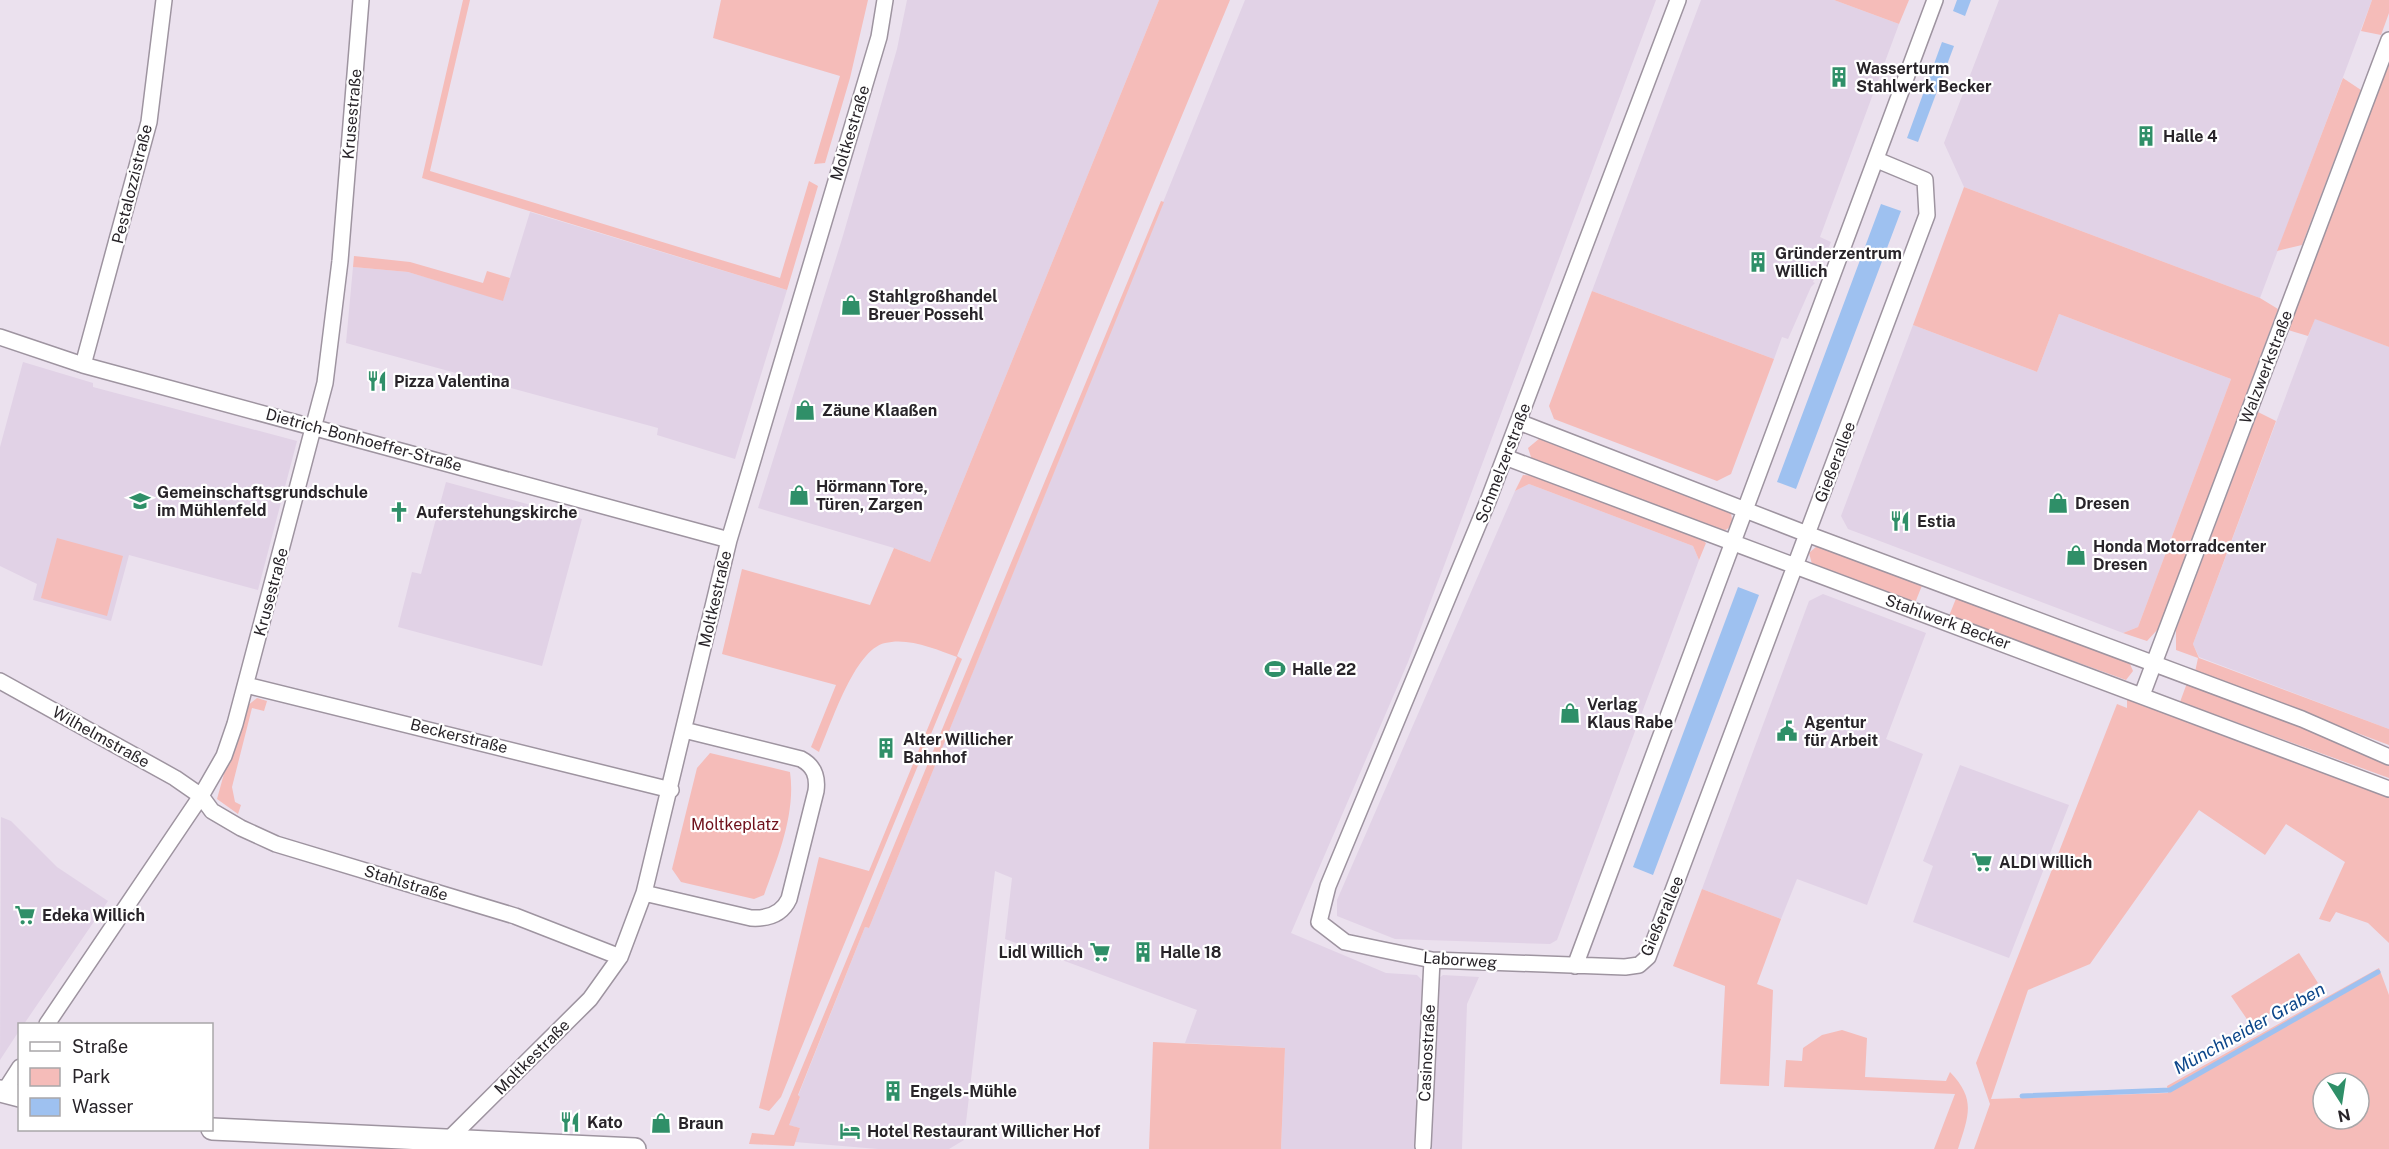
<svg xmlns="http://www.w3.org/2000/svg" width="2389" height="1149" font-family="'Public Sans',sans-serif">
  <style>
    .built { fill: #e1d2e6 }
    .green { fill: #f5bcb9; fill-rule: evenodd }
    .water { fill: #9ec1f0 }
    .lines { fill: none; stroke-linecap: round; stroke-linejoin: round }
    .stream { stroke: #9ec1f0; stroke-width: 5 }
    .street-casing { stroke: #9e94a0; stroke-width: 18 }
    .secondary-casing { stroke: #9e94a0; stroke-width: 24 }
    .street { stroke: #fff; stroke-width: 15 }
    .secondary { stroke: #fff; stroke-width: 21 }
    .labels { text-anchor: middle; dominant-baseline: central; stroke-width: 4.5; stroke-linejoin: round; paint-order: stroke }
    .poi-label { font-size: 16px; font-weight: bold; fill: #282429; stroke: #fff; text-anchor: start }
    .street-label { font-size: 16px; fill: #282429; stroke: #fff }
    .park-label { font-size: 16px; fill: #6f101b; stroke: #fff }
    .water-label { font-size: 18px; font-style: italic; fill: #0c468a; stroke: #fff }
  </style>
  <rect width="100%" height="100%" fill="#ebe1ee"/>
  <path class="built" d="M 907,0 L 1159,0 L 930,562 L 894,548 L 758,508 L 842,239 L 897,49 Z
    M 1245,0 L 1656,0 L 1408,662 L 1291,933 L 1386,973 L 1417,975 L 1422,980 L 1416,1149 L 1281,1149 L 1285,1048 L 1185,1043 L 1197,1010 L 1005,939 L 1012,878 L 995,871 L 964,1140 L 949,1149 L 878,1149 L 795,1142 L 800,1128 L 788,1125 L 800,1097 L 798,1096 L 865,927 L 869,928 Z
    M 1701,0 L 1834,0 L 1899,24 L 1820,237 L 1831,242 L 1813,282 L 1815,283 L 1811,287 L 1788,339 L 1782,337 L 1774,359 L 1592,291 Z
    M 1999,0 L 2372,0 L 2260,298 L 1964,187 L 1944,143 Z
    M 530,212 L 787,290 L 735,459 L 657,435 L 658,428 L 346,343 L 353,267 L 408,272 L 503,300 Z
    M 2059,314 L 2231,379 L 2138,627 L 2123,633 L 1848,529 L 1841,516 L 1913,325 L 2037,372 Z
    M 2315,318 L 2389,347 L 2389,729 L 2199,657 L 2193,644 Z
    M 23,362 L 93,383 L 93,387 L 297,441 L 258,590 L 129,555 L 111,621 L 33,600 L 37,584 L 0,566 L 0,447 Z
    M 446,482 L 582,519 L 542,666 L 398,627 L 412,572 L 421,574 Z
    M 1529,484 L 1693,546 L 1699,560 L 1557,940 L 1550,944 L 1395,939 L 1337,916 L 1337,900 L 1515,491 Z
    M 1823,594 L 1926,633 L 1886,739 L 1923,754 L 1867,905 L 1797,879 L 1781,919 L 1702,889 L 1809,601 Z
    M 1960,765 L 2069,805 L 2009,958 L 1913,922 L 1933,866 L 1923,861 Z
    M 1,817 L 11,821 L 57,867 L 108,901 L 24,1024 L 20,1024 L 19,1031 L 0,1060 Z
    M 1443,975 L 1479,977 L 1467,1004 L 1462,1149 L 1432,1149 L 1438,979 Z"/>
  <path class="green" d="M 463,0 L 470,0 L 430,171 L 780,278 L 809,181 L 818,186 L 787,290 L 422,178 Z
    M 721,0 L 868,0 L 850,78 L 825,163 L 814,164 L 840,76 L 713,38 Z
    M 1159,0 L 1230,0 L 957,656 L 962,659 L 781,1097 L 769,1111 L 759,1108 L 819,857 L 869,871 L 957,657 C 936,649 908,637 885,643 C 854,650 831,725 819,752 L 811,747 L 836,685 L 722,654 L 742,569 L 870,605 L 894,548 L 930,562 Z
    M 1834,0 L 1909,0 L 1899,24 Z
    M 2372,0 L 2389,0 L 2389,13 L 2381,35 L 2361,31 Z
    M 2389,62 L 2389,347 L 2315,319 L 2308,336 L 2288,330 Z
    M 2343,78 L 2361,90 L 2302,245 L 2277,251 Z
    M 1964,187 L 2260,298 L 2278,309 L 2159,628 L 2147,641 L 2123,633 L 2138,627 L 2231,379 L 2059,314 L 2037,372 L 1913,325 Z
    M 1161,201 L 1164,202 L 869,928 L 865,927 L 798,1095 L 800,1097 L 789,1125 L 800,1128 L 794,1146 L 749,1144 L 752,1133 L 774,1135 Z
    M 354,256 L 410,262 L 483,283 L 487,271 L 510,278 L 503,301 L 408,272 L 353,267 Z
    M 1592,291 L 1774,359 L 1731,474 L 1717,481 L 1554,419 L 1549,406 Z
    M 2258,412 L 2276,421 L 2193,644 L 2199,658 L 2389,729 L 2389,745 L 2195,672 L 2198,658 L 2176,650 L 2176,630 Z
    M 1540,438 L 1719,507 L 1731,513 L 1733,525 L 1724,531 L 1711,527 L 1532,460 L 1528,448 Z
    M 1523,475 L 1538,476 L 1693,533 L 1706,543 L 1699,560 L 1693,546 L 1529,484 L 1515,491 Z
    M 57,538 L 123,556 L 107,616 L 41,598 Z
    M 1817,546 L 1923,583 L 1915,603 L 1812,564 L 1809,553 Z
    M 1957,596 L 2128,659 L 2133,671 L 2126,680 L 1949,616 Z
    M 2187,683 L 2389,762 L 2389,778 L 2180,702 Z
    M 257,698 L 267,701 L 264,711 L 252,708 L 232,787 L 235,802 L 241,805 L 238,814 L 217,799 L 225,770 L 239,738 L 247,706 Z
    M 2127,699 L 2389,796 L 2389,943 L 2368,923 L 2336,912 L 2330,922 L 2319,919 L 2345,862 L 2286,824 L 2265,855 L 2199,810 L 2090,964 L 2028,990 L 1991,1099 L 2168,1093 L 2167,1086 L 2379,968 L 2389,995 L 2389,1149 L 1974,1149 L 1990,1104 L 1976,1063 L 2117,704 L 2127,708 ZM 2323,1083 L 2359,1083 L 2359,1119 L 2323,1119 Z
    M 710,753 L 790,772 C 796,813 778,857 764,895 L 754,899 L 681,882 L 672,869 L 697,768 Z
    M 1702,889 L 1781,919 L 1757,984 L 1773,990 L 1769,1086 L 1720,1084 L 1725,986 L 1673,966 Z
    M 2299,953 L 2318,983 L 2251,1025 L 2231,996 Z
    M 1842,1030 L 1867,1038 L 1865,1077 L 1946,1081 L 1950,1072 C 1976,1099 1969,1115 1958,1149 L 1934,1149 L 1955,1094 L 1784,1087 L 1786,1060 L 1802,1061 L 1803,1048 L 1822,1035 Z
    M 1153,1042 L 1285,1048 L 1281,1149 L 1149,1149 Z"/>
  <path class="water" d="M 1957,0 L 1971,0 L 1965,16 L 1953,11 Z
    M 1942,42 L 1954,46 L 1918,142 L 1907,138 Z
    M 1881,204 L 1901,211 L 1796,489 L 1777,482 Z
    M 1738,587 L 1759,595 L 1653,875 L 1633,867 Z"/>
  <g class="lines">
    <path class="stream" d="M 2022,1096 L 2170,1090 L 2378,972"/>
    <g class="street-casing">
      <path id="street" d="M 1678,0 L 1488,501 L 1328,886 L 1319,922 L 1345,942 L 1432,960 L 1625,967 L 1639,965 L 1648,957 L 1927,215 L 1925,180 L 1877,160
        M 0,337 L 83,365 L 729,540
        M 83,365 L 149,122 L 164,0
        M 1519,422 L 1807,534 L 2302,719 L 2389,757
        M 1505,457 L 2389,789
        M 0,681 L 175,778 L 201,796 L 212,811 L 241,828 L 276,844 L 515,916 L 620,957
        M 246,685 L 671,790
        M 2142,695 L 2389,40
        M 644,893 L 751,918 C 768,919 782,914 789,899 L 816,791 C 818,776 814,766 801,759 L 684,730
        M 1575,966 L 1935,0
        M 47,1024 L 201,796 L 224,756 L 235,724 L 325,383 L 340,261 L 361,0
        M 4,1092 L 20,1067
        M 447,1141 L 590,999 L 620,957 L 644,893 L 729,540 L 879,37 L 885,0
        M 1423,1146 L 1432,960"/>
    </g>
    <g class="secondary-casing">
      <path id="secondary" d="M 0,1091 L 20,1096
        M 212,1129 L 635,1149"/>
    </g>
    <use href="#street" class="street"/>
    <use href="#secondary" class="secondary"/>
  </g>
  <defs>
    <g id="building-bare" transform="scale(1.62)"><path d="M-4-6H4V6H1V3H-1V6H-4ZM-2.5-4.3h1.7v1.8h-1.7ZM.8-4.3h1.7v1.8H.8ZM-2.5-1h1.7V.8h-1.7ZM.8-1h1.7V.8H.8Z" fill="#2f8f68" stroke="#fff" stroke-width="2.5" paint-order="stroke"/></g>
    <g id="shop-bare" transform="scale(1.62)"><path d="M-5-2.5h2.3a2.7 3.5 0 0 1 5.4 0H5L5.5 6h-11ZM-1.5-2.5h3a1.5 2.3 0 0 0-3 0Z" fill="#2f8f68" stroke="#fff" stroke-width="2.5" paint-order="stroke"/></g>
    <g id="restaurant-bare" transform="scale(1.62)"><path d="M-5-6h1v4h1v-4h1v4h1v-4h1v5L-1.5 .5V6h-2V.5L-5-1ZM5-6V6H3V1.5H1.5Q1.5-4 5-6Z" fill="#2f8f68" stroke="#fff" stroke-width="2.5" paint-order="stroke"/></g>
    <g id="school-bare" transform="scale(1.62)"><path d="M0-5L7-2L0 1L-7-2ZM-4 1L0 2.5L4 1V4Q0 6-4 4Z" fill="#2f8f68" stroke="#fff" stroke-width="2.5" paint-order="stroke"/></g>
    <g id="church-bare" transform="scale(1.62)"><path d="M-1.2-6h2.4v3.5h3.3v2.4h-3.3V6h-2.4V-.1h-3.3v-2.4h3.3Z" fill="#2f8f68" stroke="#fff" stroke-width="2.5" paint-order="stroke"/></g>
    <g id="stadium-bare" transform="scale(1.62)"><path d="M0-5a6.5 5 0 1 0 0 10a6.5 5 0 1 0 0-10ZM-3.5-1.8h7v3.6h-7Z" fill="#2f8f68" stroke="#fff" stroke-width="2.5" paint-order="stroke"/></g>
    <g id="civic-bare" transform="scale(1.62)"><path d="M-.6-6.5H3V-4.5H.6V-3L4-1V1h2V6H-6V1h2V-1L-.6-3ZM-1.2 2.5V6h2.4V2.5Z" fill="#2f8f68" stroke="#fff" stroke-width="2.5" paint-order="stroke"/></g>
    <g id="supermarket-bare" transform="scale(1.62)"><path d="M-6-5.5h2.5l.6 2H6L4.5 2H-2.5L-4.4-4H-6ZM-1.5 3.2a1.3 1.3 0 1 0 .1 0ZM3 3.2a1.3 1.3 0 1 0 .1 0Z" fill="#2f8f68" stroke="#fff" stroke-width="2.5" paint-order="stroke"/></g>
    <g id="hotel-bare" transform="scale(1.62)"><path d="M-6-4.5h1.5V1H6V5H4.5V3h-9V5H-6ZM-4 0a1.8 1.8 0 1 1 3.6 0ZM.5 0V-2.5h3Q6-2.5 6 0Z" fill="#2f8f68" stroke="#fff" stroke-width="2.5" paint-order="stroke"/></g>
  </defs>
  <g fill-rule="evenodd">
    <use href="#building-bare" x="1839" y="77"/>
    <use href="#building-bare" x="2146" y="136"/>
    <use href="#building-bare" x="1758" y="262"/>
    <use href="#shop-bare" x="851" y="305"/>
    <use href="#restaurant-bare" x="377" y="381"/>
    <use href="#shop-bare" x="805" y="410"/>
    <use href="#shop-bare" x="799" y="495"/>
    <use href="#school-bare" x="140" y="501"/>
    <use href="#shop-bare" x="2058" y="503"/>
    <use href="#church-bare" x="399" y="512"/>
    <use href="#restaurant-bare" x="1900" y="521"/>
    <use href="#shop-bare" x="2076" y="555"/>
    <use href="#stadium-bare" x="1275" y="669"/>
    <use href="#shop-bare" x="1570" y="713"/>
    <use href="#civic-bare" x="1787" y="731"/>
    <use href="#building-bare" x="886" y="748"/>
    <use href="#supermarket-bare" x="1982" y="862"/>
    <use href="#supermarket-bare" x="25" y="915"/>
    <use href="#supermarket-bare" x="1100" y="952"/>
    <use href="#building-bare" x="1143" y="952"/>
    <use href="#building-bare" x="893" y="1091"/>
    <use href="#restaurant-bare" x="570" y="1122"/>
    <use href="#shop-bare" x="661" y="1123"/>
    <use href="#hotel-bare" x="850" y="1131"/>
  </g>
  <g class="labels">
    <g class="poi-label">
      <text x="1856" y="68">Wasserturm<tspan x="1856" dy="18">Stahlwerk Becker</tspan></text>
      <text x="2163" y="136">Halle 4</text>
      <text x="1775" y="253">Gründerzentrum<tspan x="1775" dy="18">Willich</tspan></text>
      <text x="868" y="296">Stahlgroßhandel<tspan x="868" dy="18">Breuer Possehl</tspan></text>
      <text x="394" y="381">Pizza Valentina</text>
      <text x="822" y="410">Zäune Klaaßen</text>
      <text x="816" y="486">Hörmann Tore,<tspan x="816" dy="18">Türen, Zargen</tspan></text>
      <text x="157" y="492">Gemeinschaftsgrundschule<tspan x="157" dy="18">im Mühlenfeld</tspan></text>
      <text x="2075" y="503">Dresen</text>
      <text x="416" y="512">Auferstehungskirche</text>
      <text x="1917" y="521">Estia</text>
      <text x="2093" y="546">Honda Motorradcenter<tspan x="2093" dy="18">Dresen</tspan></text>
      <text x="1292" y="669">Halle 22</text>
      <text x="1587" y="704">Verlag<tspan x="1587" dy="18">Klaus Rabe</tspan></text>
      <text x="1804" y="722">Agentur<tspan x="1804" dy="18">für Arbeit</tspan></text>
      <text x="903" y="739">Alter Willicher<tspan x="903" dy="18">Bahnhof</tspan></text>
      <text x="1999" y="862">ALDI Willich</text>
      <text x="42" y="915">Edeka Willich</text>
      <text x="1083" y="952" text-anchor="end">Lidl Willich</text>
      <text x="1160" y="952">Halle 18</text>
      <text x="910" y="1091">Engels-Mühle</text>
      <text x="587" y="1122">Kato</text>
      <text x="678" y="1123">Braun</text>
      <text x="867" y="1131">Hotel Restaurant Willicher Hof</text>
    </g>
    <g class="street-label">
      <text transform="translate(352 114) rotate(-85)">Krusestraße</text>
      <text transform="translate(850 133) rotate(-73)">Moltkestraße</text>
      <text transform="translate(132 184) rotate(-76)">Pestalozzistraße</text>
      <text transform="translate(2266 367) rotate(-69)">Walzwerkstraße</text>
      <text transform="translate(364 440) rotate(15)">Dietrich-Bonhoeffer-Straße</text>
      <text transform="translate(1835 462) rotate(-69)">Gießerallee</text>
      <text transform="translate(1503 463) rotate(-69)">Schmelzerstraße</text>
      <text transform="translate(271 592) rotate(-75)">Krusestraße</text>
      <text transform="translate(715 599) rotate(-77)">Moltkestraße</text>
      <text transform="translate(1948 622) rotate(20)">Stahlwerk Becker</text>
      <text transform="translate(459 736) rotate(14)">Beckerstraße</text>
      <text transform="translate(101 737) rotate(29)">Wilhelmstraße</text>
      <text transform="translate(406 883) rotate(17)">Stahlstraße</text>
      <text transform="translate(1662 916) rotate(-67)">Gießerallee</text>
      <text transform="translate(1460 960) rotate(4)">Laborweg</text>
      <text transform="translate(1427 1053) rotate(-87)">Casinostraße</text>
      <text transform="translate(532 1057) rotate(-45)">Moltkestraße</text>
    </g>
    <g class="park-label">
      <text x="735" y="824">Moltkeplatz</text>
    </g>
    <g class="water-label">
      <text transform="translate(2249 1028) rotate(-29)">Münchheider Graben</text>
    </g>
  </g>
  <rect x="18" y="1023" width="195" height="108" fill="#ffffff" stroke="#a9a7a9" stroke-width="1.5"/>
  <rect x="30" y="1042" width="30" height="9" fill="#ffffff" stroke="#a9a7a9" stroke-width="1.5"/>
  <text x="72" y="1053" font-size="18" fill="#282429">Straße</text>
  <rect x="30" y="1068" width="30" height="18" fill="#f5bcb9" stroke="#a9a7a9" stroke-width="1.5"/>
  <text x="72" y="1083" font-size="18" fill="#282429">Park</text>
  <rect x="30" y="1098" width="30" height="18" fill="#9ec1f0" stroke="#a9a7a9" stroke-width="1.5"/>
  <text x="72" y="1113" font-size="18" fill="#282429">Wasser</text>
  <g transform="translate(2341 1101) rotate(168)"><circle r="28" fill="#ffffff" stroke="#a9a7a9" stroke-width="1.5"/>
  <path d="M0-4.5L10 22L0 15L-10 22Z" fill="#2f8f68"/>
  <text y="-9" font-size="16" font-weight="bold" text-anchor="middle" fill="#282429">N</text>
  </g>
</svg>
